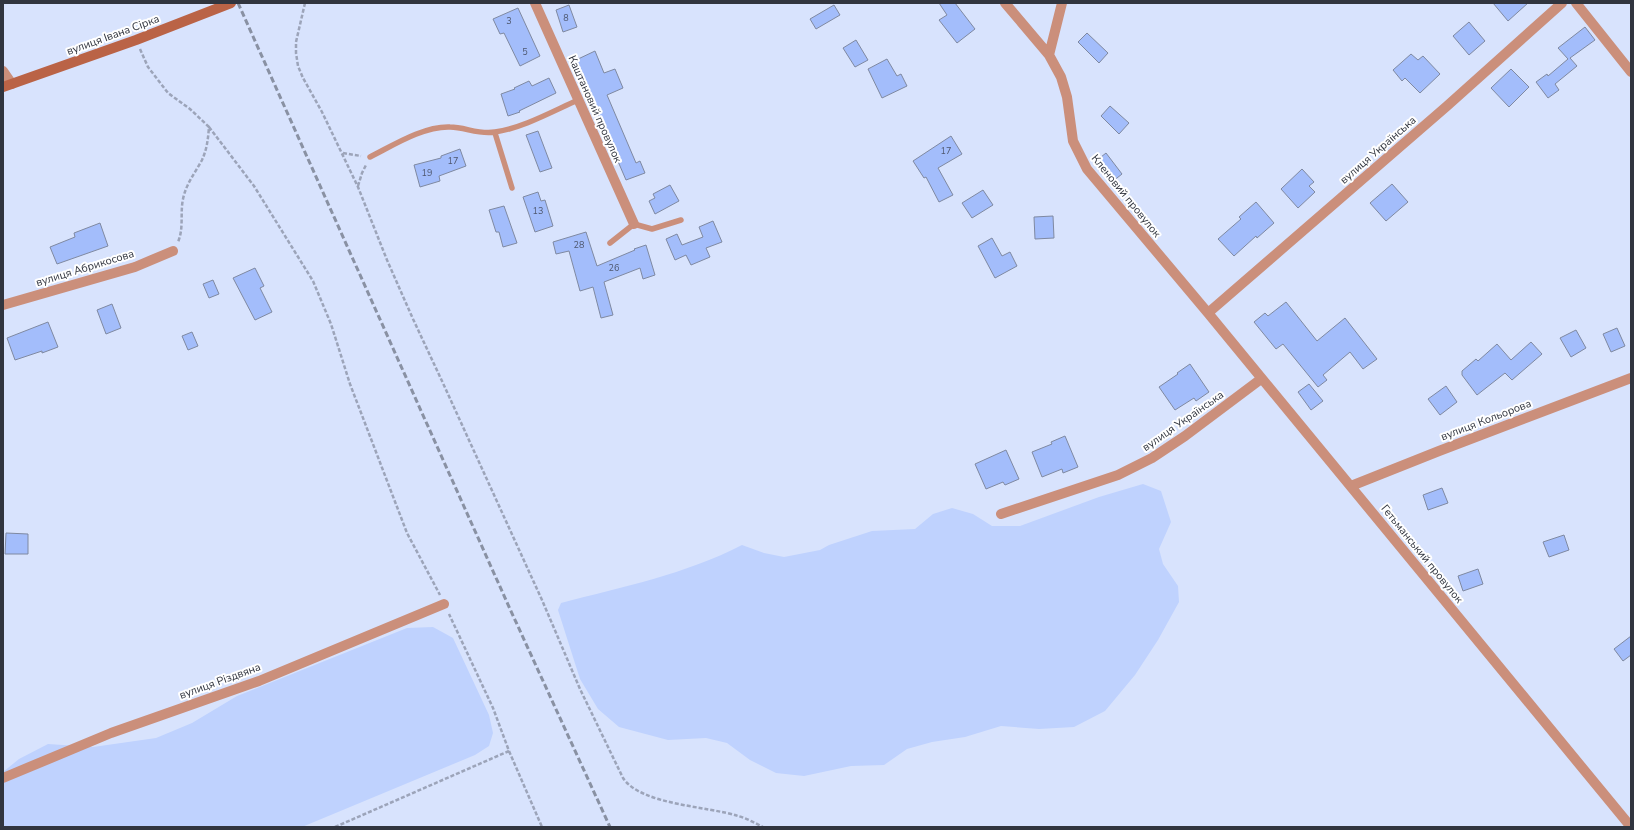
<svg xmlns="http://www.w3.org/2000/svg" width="1634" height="830" font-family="'Nunito Sans',sans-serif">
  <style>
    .green { fill: #bfd2fe }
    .building { fill: #a3bdfb; stroke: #7f89a1 }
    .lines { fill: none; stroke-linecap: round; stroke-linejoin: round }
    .path { stroke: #9ca4b9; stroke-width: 2.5; stroke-dasharray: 4 2; stroke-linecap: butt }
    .lane { stroke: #cb8f7b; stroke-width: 5.5 }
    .street { stroke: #cb8f7b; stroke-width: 10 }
    .secondary { stroke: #ba6346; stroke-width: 10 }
    .rail { stroke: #8991a3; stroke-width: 3; stroke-dasharray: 6 3; stroke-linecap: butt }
    .labels { text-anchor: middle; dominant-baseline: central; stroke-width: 4; stroke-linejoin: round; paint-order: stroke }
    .number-label { font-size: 9px; fill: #4e576e }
    .street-label { font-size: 11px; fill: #31353f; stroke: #fff }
  </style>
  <rect width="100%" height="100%" fill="#d8e3fd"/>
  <path class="green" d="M 1143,484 L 1161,491 L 1171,522 L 1159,549 L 1163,564 L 1178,586 L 1179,602 L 1158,640 L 1135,675 L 1105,711 L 1074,727 L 1039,729 L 1001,726 L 965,737 L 932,742 L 907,749 L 884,765 L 851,766 L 804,776 L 776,773 L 750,760 L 727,743 L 706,738 L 668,740 L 619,727 L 598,709 L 580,679 L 558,610 L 561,603 C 622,587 686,574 742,545 L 764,553 L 784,557 L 820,550 L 829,545 L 872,531 L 915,529 L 933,514 L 952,508 L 973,514 L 992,526 L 1020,526 L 1099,497 Z
    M 433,627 L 453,638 L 489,715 L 493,733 L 489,746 L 475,755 L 302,827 L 3,827 L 3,772 L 19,759 L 48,744 L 93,747 L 156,738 L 192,723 L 237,696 L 407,628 Z"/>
  <path class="building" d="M 939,3 L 955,3 L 975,29 L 957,43 L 939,20 L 947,15 Z
    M 1493,3 L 1528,3 L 1508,21 Z
    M 569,5 L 577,27 L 563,32 L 556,10 Z
    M 834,5 L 840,15 L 816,29 L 810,19 Z
    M 518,8 L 540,56 L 520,66 L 504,33 L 500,34 L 493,19 Z
    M 1469,22 L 1485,41 L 1469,55 L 1453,36 Z
    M 1585,27 L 1595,40 L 1570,58 L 1577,66 L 1555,84 L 1559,90 L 1548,98 L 1536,82 L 1547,74 L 1548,76 L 1568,59 L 1558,48 Z
    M 1087,33 L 1108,53 L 1099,63 L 1078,42 Z
    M 856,40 L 868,60 L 855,67 L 843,48 Z
    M 595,51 L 604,73 L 615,69 L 623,88 L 607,95 L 636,163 L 640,161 L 645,173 L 626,180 L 589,94 L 590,94 L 576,60 Z
    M 1411,54 L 1418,60 L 1423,56 L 1440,74 L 1420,93 L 1405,78 L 1402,81 L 1393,70 Z
    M 887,59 L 897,76 L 901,74 L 907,86 L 882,98 L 868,69 Z
    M 1511,69 L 1529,87 L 1509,107 L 1491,88 Z
    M 549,78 L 556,93 L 519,111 L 520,112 L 508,116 L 501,94 L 515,89 L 514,88 L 529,81 L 532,86 Z
    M 1110,106 L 1129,123 L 1119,134 L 1101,116 Z
    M 538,131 L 552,168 L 540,172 L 526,135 Z
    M 951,136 L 962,154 L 938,168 L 953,195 L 939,202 L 926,177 L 924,178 L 913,161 Z
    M 460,149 L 466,166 L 439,176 L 440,181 L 420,187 L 414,165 L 441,158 L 441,156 Z
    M 1106,153 L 1122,174 L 1112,182 L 1096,161 Z
    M 1302,169 L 1314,182 L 1309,186 L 1315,192 L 1298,208 L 1281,189 Z
    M 1392,184 L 1408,202 L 1386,221 L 1370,203 Z
    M 670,185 L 679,201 L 655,214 L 649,201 L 655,198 L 653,194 Z
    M 983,190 L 993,205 L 972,218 L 962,203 Z
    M 538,192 L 541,201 L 545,200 L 553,226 L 535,232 L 523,197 Z
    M 1256,202 L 1274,223 L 1257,238 L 1256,236 L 1234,256 L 1218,239 L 1241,219 L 1239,217 Z
    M 504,206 L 517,243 L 503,247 L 499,232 L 496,232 L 489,210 Z
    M 1053,216 L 1054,238 L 1035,239 L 1034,217 Z
    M 713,221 L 722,242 L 706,248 L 710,257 L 691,265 L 686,255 L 675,260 L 666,239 L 677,234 L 682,245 L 703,237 L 699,227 Z
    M 100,223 L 108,246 L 57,264 L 50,247 L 75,237 L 74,233 Z
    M 586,232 L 597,266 L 635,250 L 634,249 L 646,245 L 655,275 L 643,279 L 640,268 L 604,282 L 613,315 L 601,318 L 593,287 L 580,291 L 569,251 L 556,254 L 553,242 Z
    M 992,238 L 1002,256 L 1010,252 L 1017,266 L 995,278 L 978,246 Z
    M 255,268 L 264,286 L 260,288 L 272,312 L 255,320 L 233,278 Z
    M 213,280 L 219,294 L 209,298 L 203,284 Z
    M 1286,302 L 1317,341 L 1345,318 L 1377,359 L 1363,369 L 1350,352 L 1323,375 L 1327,380 L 1318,387 L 1283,344 L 1276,349 L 1254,322 L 1265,313 L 1268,316 Z
    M 112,304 L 121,328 L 106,334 L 97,310 Z
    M 48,322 L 58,347 L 42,353 L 42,351 L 15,360 L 7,338 Z
    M 1617,328 L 1625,346 L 1611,352 L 1603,334 Z
    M 1576,330 L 1586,348 L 1571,357 L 1560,338 Z
    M 192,332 L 198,346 L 188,350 L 182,336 Z
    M 1531,342 L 1542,354 L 1512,380 L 1505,373 L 1477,395 L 1462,375 L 1462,371 L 1476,359 L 1478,361 L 1497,344 L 1511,360 Z
    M 1190,364 L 1209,392 L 1196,401 L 1194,398 L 1175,410 L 1159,387 L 1178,374 L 1177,373 Z
    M 1309,384 L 1323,401 L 1311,410 L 1298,392 Z
    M 1446,386 L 1457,402 L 1440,415 L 1428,399 Z
    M 1065,436 L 1078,467 L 1063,473 L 1062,469 L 1042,477 L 1032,452 L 1052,444 L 1051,442 Z
    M 1006,450 L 1019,479 L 1005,485 L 1003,482 L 986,489 L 975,464 Z
    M 1442,488 L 1448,503 L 1428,510 L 1423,495 Z
    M 6,533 L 28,534 L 28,554 L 5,554 Z
    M 1564,535 L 1569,550 L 1549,557 L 1543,542 Z
    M 1478,569 L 1483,584 L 1463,591 L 1458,576 Z
    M 1631,636 L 1631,655 L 1623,661 L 1614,649 Z"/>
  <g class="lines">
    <path class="path" d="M 305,3 L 296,42 L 296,53 L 298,66 L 303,78 L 322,112 L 358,187 L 387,260 L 413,319 L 442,381 L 542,600 L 580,689 L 623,778 C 641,805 707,806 738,816 C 746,818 755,823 763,827
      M 140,49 L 148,67 L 168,93 L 190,109 L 209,127 C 208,139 207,149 202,160 C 195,173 186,184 183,199 C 180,213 184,228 178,242
      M 209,127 L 254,186 L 313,281 L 331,324 L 350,384 L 407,533 L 440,595
      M 343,153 L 361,156
      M 358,186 L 362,173 L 366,165
      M 509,751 L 542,827
      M 335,827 L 509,751 L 493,708 L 449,614"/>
    <path class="lane" d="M 495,133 L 512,188
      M 370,157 C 392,146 423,126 450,127 C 465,127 479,135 495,132 C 523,128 553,111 578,100
      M 610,243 L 634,224 L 652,229 L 681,220"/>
    <path class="street" d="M 535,3 L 634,224
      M 1005,3 L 1049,55 L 1061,77 L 1067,97 L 1073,141 L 1087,169 L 1208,313 L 1631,827
      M 1576,3 L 1631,72
      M 1049,55 L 1062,3
      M 3,71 L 12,84
      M 3,305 L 135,267 L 173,251
      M 1208,313 L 1447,106 L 1562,3
      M 1351,486 L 1439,451 L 1631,378
      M 1001,514 L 1118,475 L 1152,458 L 1185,436 L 1261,379
      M 3,778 L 111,733 L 259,681 L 444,604"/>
    <path class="secondary" d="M 3,87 L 136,40 L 231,3"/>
    <path class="rail" d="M 238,3 L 510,609 L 610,827"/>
  </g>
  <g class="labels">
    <g class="number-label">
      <text x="566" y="18">8</text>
      <text x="509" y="21">3</text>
      <text x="525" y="52">5</text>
      <text x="946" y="151">17</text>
      <text x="453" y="161">17</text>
      <text x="427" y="173">19</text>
      <text x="538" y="211">13</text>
      <text x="579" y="245">28</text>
      <text x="614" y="268">26</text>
    </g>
    <g class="street-label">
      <text transform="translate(113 35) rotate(-20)">вулиця Івана Сірка</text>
      <text transform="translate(595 109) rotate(66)">Каштановий провулок</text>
      <text transform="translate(1378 150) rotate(-41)">вулиця Українська</text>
      <text transform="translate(1126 196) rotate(51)">Кленовий провулок</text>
      <text transform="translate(85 268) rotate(-17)">вулиця Абрикосова</text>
      <text transform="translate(1486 420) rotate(-21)">вулиця Кольорова</text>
      <text transform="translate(1183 421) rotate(-35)">вулиця Українська</text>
      <text transform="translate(1422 554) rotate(51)">Гетьманський провулок</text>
      <text transform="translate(220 681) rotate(-20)">вулиця Різдвяна</text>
    </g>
  </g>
  <rect width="1634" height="830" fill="none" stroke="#31353f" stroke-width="8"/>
</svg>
